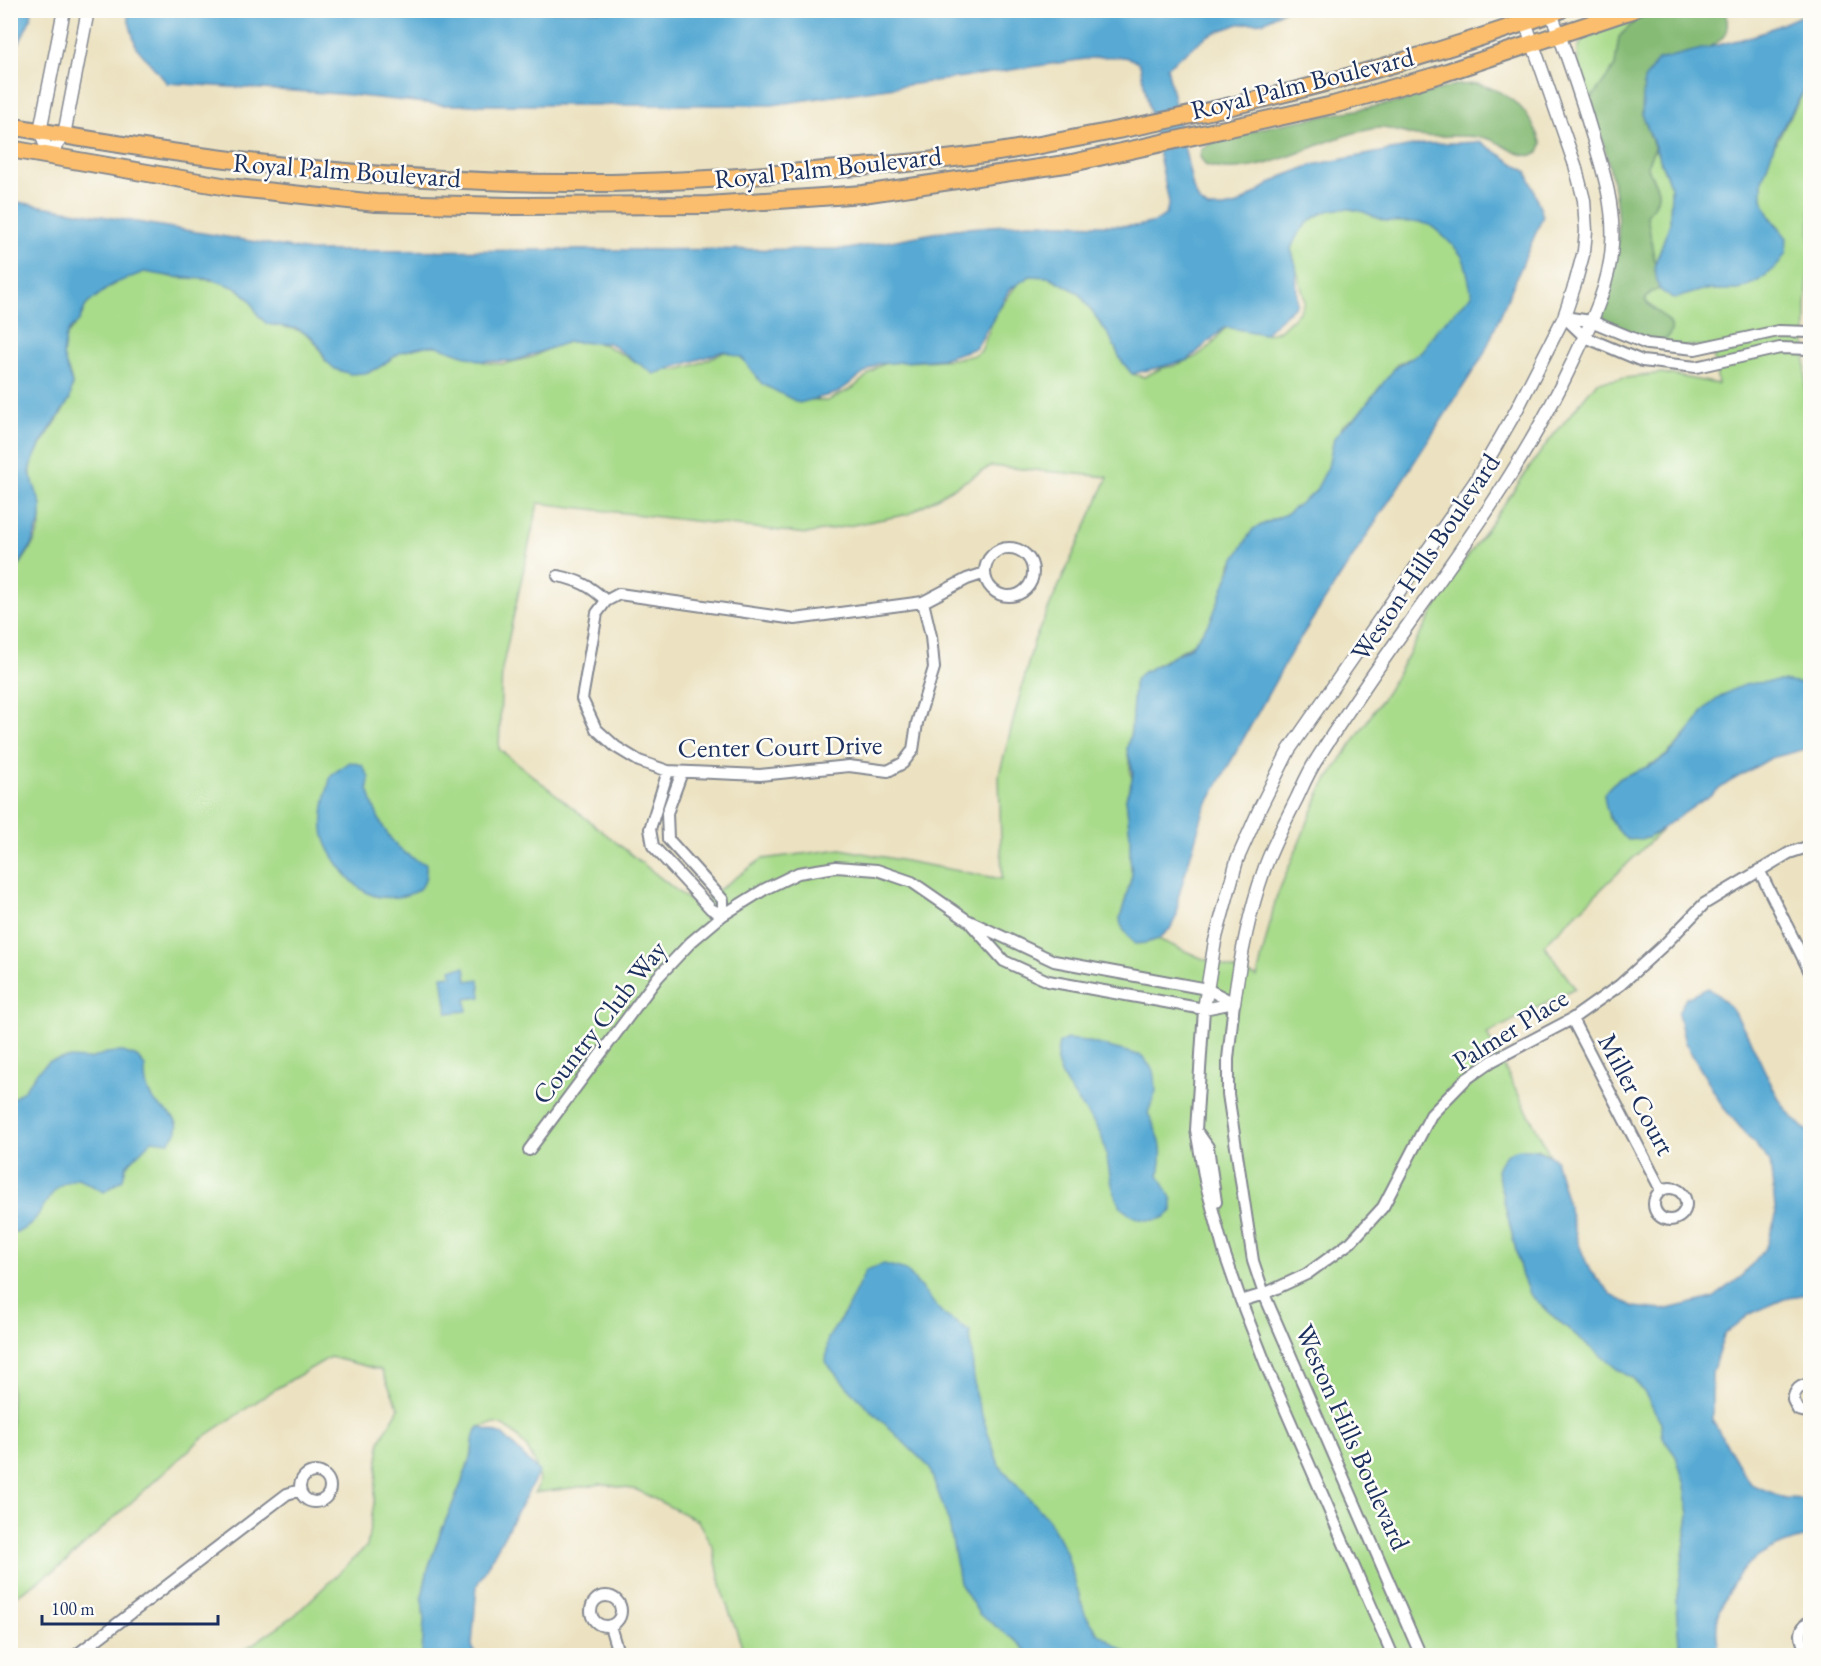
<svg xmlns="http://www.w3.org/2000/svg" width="1821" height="1666" font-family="'EB Garamond',serif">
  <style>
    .green { fill: #a8db8a; stroke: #628574; stroke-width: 1.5; fill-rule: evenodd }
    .forest { fill: #86bb76; stroke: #50756a; stroke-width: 1.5 }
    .water { fill: #59aad4; stroke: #3a6c99; stroke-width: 1.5 }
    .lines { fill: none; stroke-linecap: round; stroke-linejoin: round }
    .minor-casing { stroke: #848890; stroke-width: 14 }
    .tertiary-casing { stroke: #848890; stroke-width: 15 }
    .primary-casing { stroke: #848890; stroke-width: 20 }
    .minor { stroke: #fff; stroke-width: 10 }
    .tertiary { stroke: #fff; stroke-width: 12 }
    .primary { stroke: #fabe6e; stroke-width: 16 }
    .labels { text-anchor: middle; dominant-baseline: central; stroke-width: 5; stroke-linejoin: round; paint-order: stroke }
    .street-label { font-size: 27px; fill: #1b2f5e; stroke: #fdfcf7 }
  </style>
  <rect width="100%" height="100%" fill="#fdfcf7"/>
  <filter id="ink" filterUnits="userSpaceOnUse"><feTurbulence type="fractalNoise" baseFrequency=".0167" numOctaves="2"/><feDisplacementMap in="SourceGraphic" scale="12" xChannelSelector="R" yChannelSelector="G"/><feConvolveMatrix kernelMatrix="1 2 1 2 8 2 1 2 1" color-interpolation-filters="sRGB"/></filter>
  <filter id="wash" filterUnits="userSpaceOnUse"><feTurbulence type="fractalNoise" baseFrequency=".008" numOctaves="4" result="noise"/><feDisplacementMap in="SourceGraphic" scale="24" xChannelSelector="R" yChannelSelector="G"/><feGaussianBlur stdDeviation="1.35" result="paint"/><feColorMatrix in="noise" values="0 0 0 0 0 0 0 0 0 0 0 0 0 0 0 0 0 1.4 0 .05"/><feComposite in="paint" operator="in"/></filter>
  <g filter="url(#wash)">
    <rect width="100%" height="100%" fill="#ece2c1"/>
    <path class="green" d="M 1637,19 L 1619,37 L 1615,66 L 1591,99 L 1578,63 L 1578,47 L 1585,37 Z
      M 1810,54 L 1810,252 L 1806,306 L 1804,540 L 1810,541 L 1810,685 C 1769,680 1739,680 1706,709 C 1702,712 1701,716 1698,720 C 1693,728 1686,735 1680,741 C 1671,750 1663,761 1651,764 L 1604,794 L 1609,819 L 1648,838 L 1662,830 L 1544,945 L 1575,988 L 1487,1034 L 1550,1155 L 1538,1149 L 1497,1171 L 1522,1276 L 1529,1293 L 1548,1312 L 1617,1369 L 1634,1379 L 1644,1392 L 1661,1422 L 1663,1438 L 1676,1456 L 1685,1485 L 1689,1515 L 1676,1603 L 1680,1655 L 745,1655 L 724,1597 L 713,1548 L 698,1521 L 637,1490 L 601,1484 L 534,1493 C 550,1474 521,1434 503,1426 C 495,1422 486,1425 479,1427 L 474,1435 L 472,1452 L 462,1482 L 440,1534 L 428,1569 L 422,1597 L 424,1620 L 422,1655 L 237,1655 L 295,1615 L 367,1546 L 374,1503 L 380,1441 L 399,1408 L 381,1370 L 330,1357 L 274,1390 L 201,1439 L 61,1566 L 11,1599 L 11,578 C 21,563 42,536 41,518 C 40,500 27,482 32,465 C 39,437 72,411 72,384 C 72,374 63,364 63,353 C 64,335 68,334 78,322 C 82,317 82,310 86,306 C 96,294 129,273 145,272 C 153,272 163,275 172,277 C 198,280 228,276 248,298 C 255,305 260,316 267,324 C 299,330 312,328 326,362 L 365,373 L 378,368 L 401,352 L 425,346 L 442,345 L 486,363 L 504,364 L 533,357 L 564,340 L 586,340 L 605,345 L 645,367 L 661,370 L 676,370 L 695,365 L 727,351 L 739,354 L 754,373 L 803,399 L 827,401 L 853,388 L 877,367 L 887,363 C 905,361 971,362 981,351 L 995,315 L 1018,283 L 1030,276 L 1050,277 L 1079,293 L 1110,337 L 1121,360 L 1132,374 L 1144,377 L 1162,368 L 1174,366 L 1194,358 L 1212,345 L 1221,332 L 1228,327 L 1264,334 L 1273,333 L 1280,330 L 1299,312 L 1305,301 L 1291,249 C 1299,227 1317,210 1341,208 L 1425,219 L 1462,249 L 1477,287 L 1469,299 L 1437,329 L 1425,351 L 1396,365 L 1384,387 L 1371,397 L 1358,416 L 1343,425 L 1337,437 L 1338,451 L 1318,488 L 1308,499 L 1287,514 L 1261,525 L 1249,535 L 1248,540 L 1231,564 L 1219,608 L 1200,640 L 1142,673 L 1135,680 L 1134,686 L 1131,731 L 1127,749 L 1132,780 L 1126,798 L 1130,835 L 1130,858 L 1132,875 L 1120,919 L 1146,943 L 1158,939 L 1208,961 L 1257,977 L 1276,898 L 1322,788 L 1388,690 L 1454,576 L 1544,447 L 1597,382 L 1662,373 L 1718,384 L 1712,346 L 1660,346 C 1688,320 1657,318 1645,300 L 1651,292 L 1659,289 L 1673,299 L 1702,290 L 1739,289 L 1781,229 C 1773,220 1764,210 1762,198 C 1756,162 1792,120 1804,90 C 1809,77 1804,65 1810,54 ZM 991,466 L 1108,477 L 1034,641 L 999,775 L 1002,879 L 841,849 L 762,859 L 696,906 L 499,749 L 502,669 L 538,503 L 807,534 L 909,514 Z
      M 1655,149 L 1671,187 L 1670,223 L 1654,267 L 1647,215 C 1650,210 1656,204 1657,199 C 1663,178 1636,175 1655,149 Z"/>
    <path class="forest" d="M 1659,11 L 1722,11 C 1727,15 1728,21 1727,28 C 1724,51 1678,55 1658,60 L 1642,114 L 1655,149 C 1636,175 1663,178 1657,199 C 1656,204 1650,210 1647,215 L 1659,289 L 1651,292 L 1645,300 C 1657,318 1688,320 1660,346 L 1608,326 L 1601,314 C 1605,299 1611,284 1614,269 C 1627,213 1606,153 1591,99 L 1615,66 L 1619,37 L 1637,19 Z
      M 1478,84 C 1512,93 1530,111 1542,144 L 1539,153 C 1520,162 1507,144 1489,139 C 1479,136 1467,136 1457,136 C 1444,135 1429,138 1416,136 C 1405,134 1390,128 1381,128 C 1374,127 1365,131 1358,132 C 1311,143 1253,182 1205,165 L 1200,157 L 1201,150 L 1211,143 L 1271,126 L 1399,102 L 1455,85 Z"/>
    <path class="water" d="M 10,11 L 32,11 L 31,18 L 19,43 L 11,45 Z
      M 126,11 L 1283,11 L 1264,22 L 1238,24 L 1207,36 L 1167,67 L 1193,188 L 1199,201 L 1208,208 L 1224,208 L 1237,205 L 1281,177 L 1312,165 L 1423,144 L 1481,142 L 1527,172 L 1543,216 L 1483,356 L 1292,651 L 1204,810 L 1178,898 L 1177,915 L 1170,929 L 1158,939 L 1146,943 L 1135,944 C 1129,936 1120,929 1120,919 L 1132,875 L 1130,858 L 1130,835 L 1126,798 L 1132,780 L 1133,772 L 1127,749 L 1131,731 L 1134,686 L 1135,680 L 1142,673 L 1191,647 L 1211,620 L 1235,558 L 1253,529 L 1286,514 L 1315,492 L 1328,467 L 1334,438 L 1343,427 L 1356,417 L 1395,368 L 1421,352 L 1440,326 L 1472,295 C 1469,285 1467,263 1461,255 C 1456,248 1439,231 1431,226 C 1423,220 1397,223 1386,221 C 1377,219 1369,213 1360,211 C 1328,203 1303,218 1291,249 L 1296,265 L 1297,304 L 1264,334 L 1225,327 L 1188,360 L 1132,374 L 1121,360 L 1110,337 L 1079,293 L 1050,277 L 1030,276 L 1010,289 L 976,348 L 941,359 L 877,364 L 837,393 L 799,403 L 762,384 L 742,358 L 724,351 L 654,374 L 609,343 L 568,342 L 514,361 L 481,361 L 437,346 L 425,346 L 401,352 L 378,368 L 365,373 L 350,374 L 335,369 L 326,361 L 320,348 L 311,336 L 298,329 L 267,324 L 258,315 L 250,300 L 239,289 L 211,279 L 175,277 L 144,272 L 113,284 L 86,305 L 79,321 L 70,329 L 66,336 L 63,355 L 72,384 L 70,399 L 41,443 L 31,465 L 30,473 L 41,505 L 41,519 L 30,548 L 11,578 L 11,201 L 310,251 L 848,249 L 955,229 L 1029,223 L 1137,226 L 1155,222 L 1166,214 L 1169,202 L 1140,65 C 1131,54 1112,57 1099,57 L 772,105 L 444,105 L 340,94 L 167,83 L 136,47 Z
      M 1810,12 L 1810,54 L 1806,61 L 1807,78 L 1805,89 L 1777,137 L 1762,181 L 1762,199 L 1771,218 L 1787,238 L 1786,253 L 1779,264 L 1760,280 L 1739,290 L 1703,290 L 1673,299 L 1659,289 L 1654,267 L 1670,223 L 1671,187 L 1642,114 L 1644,80 L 1658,60 L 1754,36 Z
      M 1782,681 L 1810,685 L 1810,748 L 1771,758 L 1731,781 L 1648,838 L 1628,840 C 1612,826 1606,815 1604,794 C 1620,771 1638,774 1659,761 C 1676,751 1691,730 1702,713 C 1711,701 1734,687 1749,684 C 1760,682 1771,682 1782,681 Z
      M 350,762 L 362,765 C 364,769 368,774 369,778 C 369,783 367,787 369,792 C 378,823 393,853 426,864 C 426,871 427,879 422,886 C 411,899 380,901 366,892 C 348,882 324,849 323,829 C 321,812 327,791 331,775 Z
      M 465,967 L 467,981 L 479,979 L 481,997 L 466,999 L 467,1011 L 447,1013 L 442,976 L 452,975 L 451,969 Z
      M 1708,988 C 1758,1018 1761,1100 1810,1133 L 1810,1294 L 1789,1297 L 1750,1314 L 1724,1335 L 1712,1373 L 1712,1420 L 1750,1484 L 1785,1498 L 1810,1499 L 1810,1536 C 1789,1541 1769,1548 1751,1562 C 1739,1571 1723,1599 1719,1614 C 1715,1625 1717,1644 1720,1655 L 1680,1656 L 1676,1603 L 1689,1515 L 1685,1485 L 1676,1456 L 1663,1438 L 1661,1422 L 1644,1392 L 1634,1379 L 1617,1369 L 1548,1312 L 1529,1293 L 1522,1276 L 1497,1171 C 1505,1142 1534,1145 1555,1159 L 1578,1242 L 1590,1271 L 1613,1296 L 1634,1307 L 1663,1310 L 1713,1298 L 1742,1276 L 1766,1247 L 1776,1216 L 1770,1162 L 1723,1107 L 1685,1043 L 1678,1013 L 1686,998 Z
      M 1067,1039 L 1086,1041 L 1142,1056 L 1153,1070 L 1156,1091 L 1148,1113 C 1160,1138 1165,1147 1159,1175 L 1172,1200 L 1172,1211 C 1164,1219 1158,1221 1147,1220 C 1103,1216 1114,1162 1100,1133 C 1087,1108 1064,1090 1057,1062 C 1056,1056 1058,1049 1059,1043 Z
      M 123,1052 L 137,1057 L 145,1066 C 145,1077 145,1088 152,1098 C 163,1115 192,1118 169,1142 L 152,1140 L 126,1166 L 123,1179 L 104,1192 L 78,1178 C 73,1180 65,1182 61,1185 C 42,1198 37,1234 11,1232 L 11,1100 L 24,1090 L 38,1071 L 50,1061 L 66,1058 L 90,1059 L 106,1053 Z
      M 884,1264 L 906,1270 L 943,1314 L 970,1332 L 975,1394 L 999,1465 L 1049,1520 L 1066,1552 L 1085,1614 L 1099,1634 L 1130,1655 L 1029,1655 L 1020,1644 L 979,1614 L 960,1583 L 949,1523 L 929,1467 L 850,1390 L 826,1363 L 828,1338 L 846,1311 L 866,1270 Z
      M 479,1427 L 503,1435 L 539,1472 L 477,1585 L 472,1645 L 475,1655 L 422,1655 L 424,1620 L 422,1597 L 428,1569 L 440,1534 L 462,1482 L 472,1452 L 474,1435 Z"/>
  </g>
  <g filter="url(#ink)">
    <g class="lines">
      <g class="minor-casing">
        <path id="minor" d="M 1564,317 L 1585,337 L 1642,361 L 1696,367 L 1780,348 L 1810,349
          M 1564,317 L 1591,321 L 1647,344 L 1695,349 L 1778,331 L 1810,332
          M985 572a24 24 0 1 1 48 0a24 24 0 1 1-48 0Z
          M 558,576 C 578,580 591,586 606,601
          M 923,602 L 931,636 L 934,668 L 917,723 L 913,750 L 903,763 L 888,771 L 849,766 L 760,775 L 668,771 L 639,761 L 616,747 L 596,729 L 582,699 L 597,613 L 606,601 L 619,594 L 795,619 L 923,602 L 967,579 L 985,573
          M 668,771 L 650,829 L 653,846 L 711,909 L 723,915 L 723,900 L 668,839 L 667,813 L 682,772
          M 1759,870 L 1810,972
          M 972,925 L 1004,961 L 1048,981 L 1204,1009 L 1234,1003
          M 1234,1003 L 1228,1059 L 1228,1094 L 1253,1261 L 1264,1294 L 1421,1656
          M 1204,1009 L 1196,1130 L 1205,1181 L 1224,1252 L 1241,1301 L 1268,1370 L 1393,1656
          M 1572,1019 L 1661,1190
          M 1199,1134 L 1208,1147 L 1216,1202
          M 529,1150 L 658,977 L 691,942 L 723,915 L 765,889 L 798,873 L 836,867 L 877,870 L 912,882 L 967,920 L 1054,961 L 1207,989 L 1234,1003
          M1654 1204a16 16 0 1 1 32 0a16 16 0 1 1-32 0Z
          M 1241,1301 L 1264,1294 L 1307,1274 L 1351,1242 L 1383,1207 L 1431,1115 L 1465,1080 L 1492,1061 L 1572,1019 L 1620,985 L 1666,943 L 1704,904 L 1789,853 L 1810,846
          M 1810,1385 C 1800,1384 1795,1390 1793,1400 L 1798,1410 L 1810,1413
          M300 1487a15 15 0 1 1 30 0a15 15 0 1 1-30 0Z
          M591 1611a15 15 0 1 1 30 0a15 15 0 1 1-30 0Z
          M 1810,1621 C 1801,1626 1799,1634 1803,1644 L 1810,1649
          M 610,1626 L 619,1656
          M 75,1656 L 287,1494 L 300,1490"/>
      </g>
      <g class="tertiary-casing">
        <path id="tertiary" d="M 49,155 L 64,135 L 88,10
          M 49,155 L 40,131 L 64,10
          M 1234,1003 C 1240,959 1248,916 1263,873 C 1271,848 1285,822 1297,798 C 1303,785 1309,771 1317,759 C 1401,624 1507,504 1574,359 C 1591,323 1610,285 1612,244 C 1615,205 1602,167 1591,131 C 1579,90 1565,50 1550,10
          M 1204,1009 L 1215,941 L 1237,860 L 1260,808 L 1289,750 L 1475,482 L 1516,411 L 1564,317 L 1575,284 L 1584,251 L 1586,231 L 1584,200 L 1575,165 L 1521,10"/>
      </g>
      <g class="primary-casing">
        <path id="primary" d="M 10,126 C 194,159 381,182 568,183 C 650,184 731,178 813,171 C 857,167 902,164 946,159 C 1004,153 1061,141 1118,130 C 1268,101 1416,62 1560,10
          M 10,149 L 228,187 L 376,203 L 510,206 L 708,205 L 863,194 L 1072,163 L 1333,105 L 1438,75 L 1632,10"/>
      </g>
      <use href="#minor" class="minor"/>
      <use href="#tertiary" class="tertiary"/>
      <use href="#primary" class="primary"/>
    </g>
  </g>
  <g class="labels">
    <g class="street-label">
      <text transform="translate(1302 83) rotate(-14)">Royal Palm Boulevard</text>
      <text transform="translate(828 167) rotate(-6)">Royal Palm Boulevard</text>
      <text transform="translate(347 170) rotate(4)">Royal Palm Boulevard</text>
      <text transform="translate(1425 557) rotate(-56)">Weston Hills Boulevard</text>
      <text transform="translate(780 746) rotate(-1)">Center Court Drive</text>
      <text transform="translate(599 1022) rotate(-52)">Country Club Way</text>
      <text transform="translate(1510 1029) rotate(-32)">Palmer Place</text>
      <text transform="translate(1637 1094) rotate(62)">Miller Court</text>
      <text transform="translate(1353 1437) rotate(66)">Weston Hills Boulevard</text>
    </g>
  </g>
  <rect width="1821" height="1666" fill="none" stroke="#fdfcf7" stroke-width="36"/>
  <path d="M42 1615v9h176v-9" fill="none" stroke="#1b2f5e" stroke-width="3"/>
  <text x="51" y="1615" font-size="18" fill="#1b2f5e" stroke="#fdfcf7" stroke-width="4.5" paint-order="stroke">100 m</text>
</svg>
